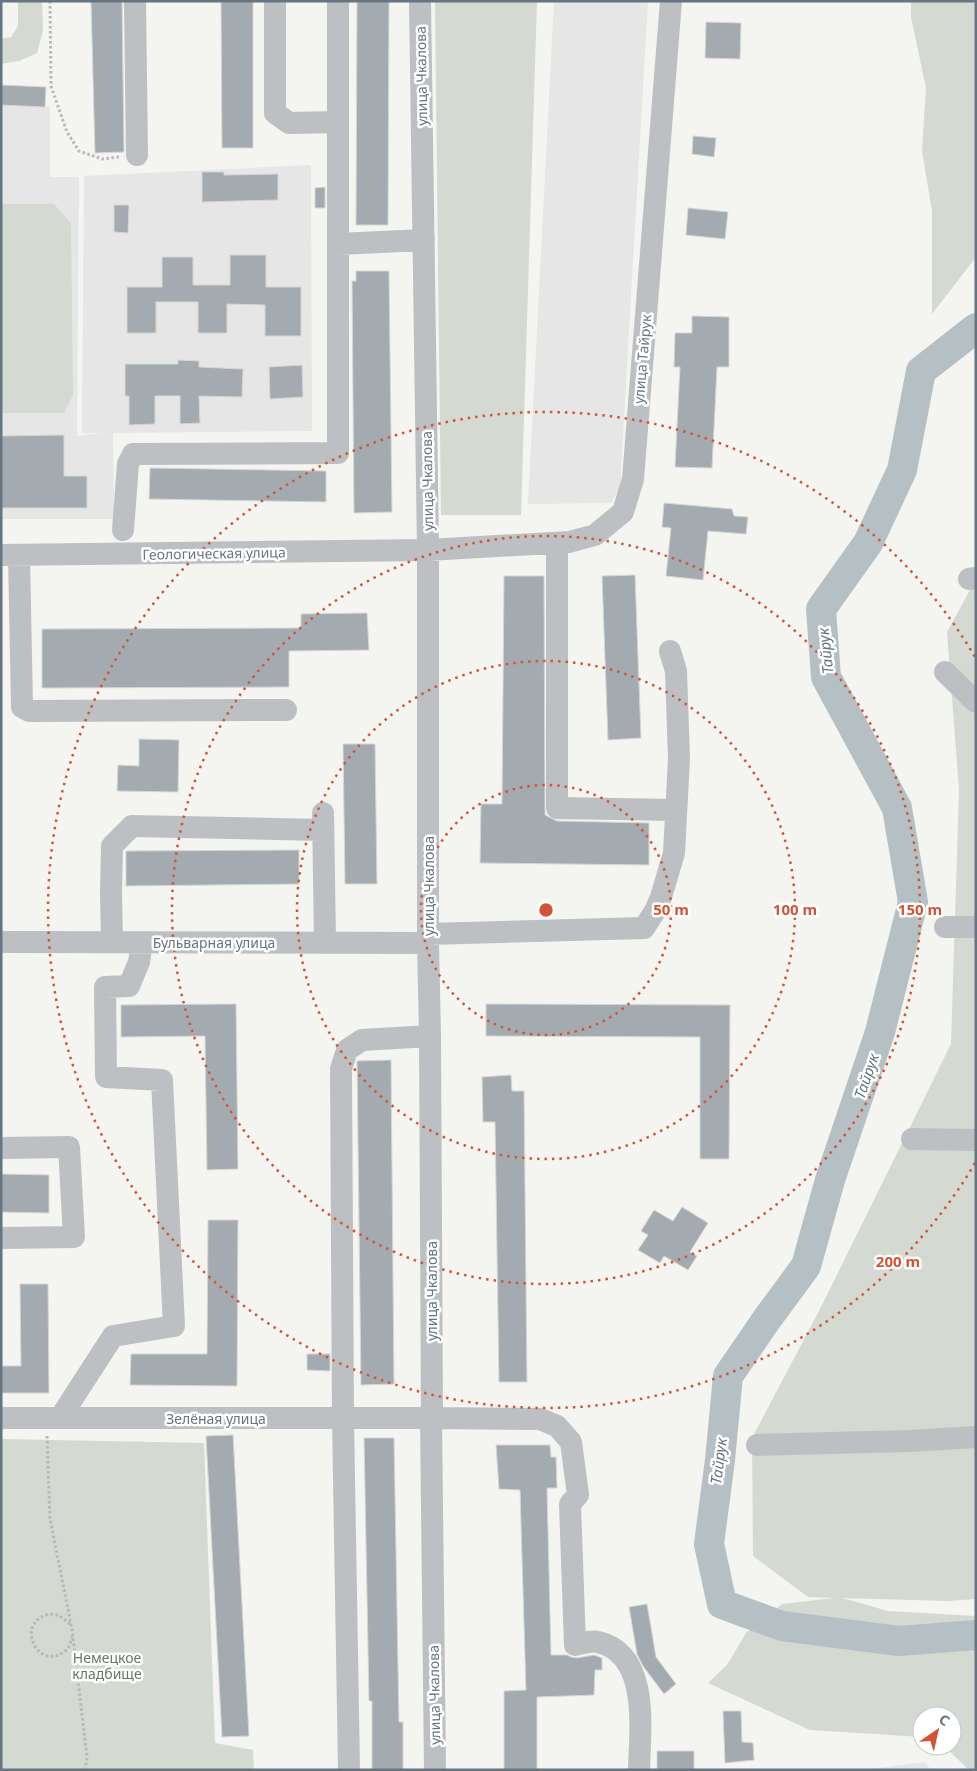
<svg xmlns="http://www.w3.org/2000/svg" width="977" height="1771" font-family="'Noto Sans',sans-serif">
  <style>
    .built { fill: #e5e6e5 }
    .green { fill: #d4d9d1 }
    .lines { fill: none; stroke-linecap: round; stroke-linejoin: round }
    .river { stroke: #b5c0c4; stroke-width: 30 }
    .building { fill: #a4abb0; stroke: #d6d6d4 }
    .path { stroke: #b6b9bb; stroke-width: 3; stroke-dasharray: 2.5 2.5; stroke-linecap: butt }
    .minor { stroke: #bcc0c3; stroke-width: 22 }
    .ring { fill: none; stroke: #d15535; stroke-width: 2.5; stroke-dasharray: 2.5 5 }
    .labels { text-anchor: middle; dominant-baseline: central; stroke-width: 5; stroke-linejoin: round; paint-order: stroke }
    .street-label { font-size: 14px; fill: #66757f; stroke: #fff }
    .park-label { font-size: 14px; fill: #697765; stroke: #fff }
    .water-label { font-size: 15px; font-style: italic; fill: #62767c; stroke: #fff }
    .centre { fill: #d15535; stroke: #fff; stroke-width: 2.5 }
    .ring-label { font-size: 15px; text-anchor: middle; font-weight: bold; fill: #d15535; stroke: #fff; stroke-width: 5; stroke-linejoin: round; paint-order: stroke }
  </style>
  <rect width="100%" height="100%" fill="#f4f4f1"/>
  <path class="built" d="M 554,1 L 648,1 L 620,487 L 611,503 L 528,504 Z
    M 1,104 L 50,107 L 50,177 L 79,177 L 77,436 L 103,433 L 82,433 L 84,176 L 311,165 L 312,431 L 113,433 L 114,519 L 1,519 Z
    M 925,1762 L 931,1770 L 865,1770 Z"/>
  <path class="green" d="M 18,1 L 42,1 L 43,31 L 37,53 L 19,61 L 1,64 L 1,39 L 11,37 L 18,26 Z
    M 435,1 L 537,1 L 521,515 L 441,515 Z
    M 911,1 L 976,1 L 976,257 L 932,314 L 932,211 L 922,151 L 926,88 L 911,17 Z
    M 1,204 L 54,204 L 71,223 L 73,394 L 64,413 L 1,413 Z
    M 976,579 L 976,1599 L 947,1601 L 842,1598 L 888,1611 L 976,1616 L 976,1770 L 969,1770 L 944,1746 L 952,1746 L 952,1716 L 922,1716 L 922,1737 L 810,1730 L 708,1683 L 727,1665 L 746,1633 L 782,1604 L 834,1598 L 808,1597 L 753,1556 L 752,1438 L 820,1309 L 951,1044 L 959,790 L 947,632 Z
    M 1,1439 L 204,1443 L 215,1743 L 253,1750 L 254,1770 L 1,1770 Z"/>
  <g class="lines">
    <path class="river" d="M 976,328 L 921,371 L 902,470 L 868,543 L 821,609 L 826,677 L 897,808 L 913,902 L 880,1032 L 830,1180 L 806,1266 L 767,1319 L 728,1376 L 720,1460 L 709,1544 L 722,1604 L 782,1626 L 899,1641 L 976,1635"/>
  </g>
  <path class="building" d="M 91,1 L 122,1 L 124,152 L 95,153 Z
    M 221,1 L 253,1 L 253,148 L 222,148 Z
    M 357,1 L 389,1 L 388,225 L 356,225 Z
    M 706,22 L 741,23 L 740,59 L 705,58 Z
    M 1,85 L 46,87 L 45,107 L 1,105 Z
    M 693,136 L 716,138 L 714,157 L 692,154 Z
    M 202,172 L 224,172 L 224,175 L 278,174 L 278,200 L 202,202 Z
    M 325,187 L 325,208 L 315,208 L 315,188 Z
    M 114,205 L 129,205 L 128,233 L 114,232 Z
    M 688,208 L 728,212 L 725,239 L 686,235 Z
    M 230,255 L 266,255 L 266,287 L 301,287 L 301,336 L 265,336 L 265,305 L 227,304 L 227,333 L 198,333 L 198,302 L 156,302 L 156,333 L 127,333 L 127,287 L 162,287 L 162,257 L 193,257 L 193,285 L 230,285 Z
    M 356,271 L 389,271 L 392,512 L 354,513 L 352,281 L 356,281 Z
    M 692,316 L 729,317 L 729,367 L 717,367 L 712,468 L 675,467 L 680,367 L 674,367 L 675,333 L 692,333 Z
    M 178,360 L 199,361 L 199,367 L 243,369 L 242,397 L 199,396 L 200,423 L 180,424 L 180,396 L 155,396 L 155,424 L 129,425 L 129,396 L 125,396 L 125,364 L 178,364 Z
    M 302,365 L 303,397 L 270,399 L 269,367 Z
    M 64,435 L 64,476 L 87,476 L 87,508 L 1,508 L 1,436 Z
    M 150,468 L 326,471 L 326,502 L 149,499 Z
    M 664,503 L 732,509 L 734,516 L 748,517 L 746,534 L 708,531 L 703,580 L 666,576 L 671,528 L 662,527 Z
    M 635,575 L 641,738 L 608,740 L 602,576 Z
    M 504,576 L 544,576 L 545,815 L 557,821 L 649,823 L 649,865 L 480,863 L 481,804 L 502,804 Z
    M 367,613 L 369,650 L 289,651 L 289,687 L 42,688 L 42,629 L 301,628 L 301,614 Z
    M 139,739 L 179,740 L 178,792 L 117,791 L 118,765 L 139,766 Z
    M 343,744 L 375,744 L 377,884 L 345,884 Z
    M 299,850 L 299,884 L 126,886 L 126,851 Z
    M 236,1004 L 238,1169 L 207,1170 L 205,1036 L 121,1037 L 121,1005 Z
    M 486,1004 L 730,1005 L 729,1159 L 700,1159 L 700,1037 L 486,1036 Z
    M 391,1060 L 394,1384 L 361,1385 L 357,1061 Z
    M 511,1075 L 512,1091 L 524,1091 L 527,1382 L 499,1382 L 495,1122 L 483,1122 L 482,1077 Z
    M 1,1174 L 49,1175 L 49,1213 L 1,1212 Z
    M 682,1207 L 708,1223 L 690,1252 L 697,1256 L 688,1270 L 664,1256 L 660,1263 L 638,1250 L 648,1235 L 641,1231 L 654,1210 L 673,1221 Z
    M 208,1220 L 238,1220 L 237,1386 L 130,1385 L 131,1354 L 207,1354 Z
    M 20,1284 L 48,1284 L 49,1393 L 1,1393 L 1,1366 L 21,1366 Z
    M 307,1354 L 330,1354 L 330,1371 L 307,1370 Z
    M 233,1435 L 249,1736 L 222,1737 L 206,1436 Z
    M 364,1438 L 394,1438 L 399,1722 L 403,1722 L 403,1770 L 372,1770 L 372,1701 L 369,1701 Z
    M 496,1445 L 550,1445 L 551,1457 L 556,1457 L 557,1488 L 547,1488 L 551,1655 L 567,1655 L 571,1657 L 577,1658 L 594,1655 L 602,1658 L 602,1670 L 595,1670 L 594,1695 L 537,1697 L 537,1770 L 504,1770 L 504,1691 L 526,1690 L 520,1490 L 499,1489 Z
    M 647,1604 L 656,1657 L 676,1684 L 664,1694 L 643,1666 L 637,1654 L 629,1607 Z
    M 723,1711 L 741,1711 L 742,1742 L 753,1743 L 754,1760 L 725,1763 Z
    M 657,1751 L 694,1751 L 694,1770 L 657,1770 Z"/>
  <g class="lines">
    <path class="path" d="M 50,1 L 51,86 L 67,132 L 79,151 L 102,159 L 119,157
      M 47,1436 L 50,1519 L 72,1629 L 87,1757 L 85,1770
      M 70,1624 C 63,1618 56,1612 46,1615 C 19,1623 33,1664 59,1655 C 62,1653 66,1651 68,1648 C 70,1645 71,1640 72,1637"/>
    <path class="minor" d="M 135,1 L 137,155
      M 275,1 L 275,113 L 289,123 L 338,122
      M 420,1 L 428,550 L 428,943 L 430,1036 L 432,1418 L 431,1418 L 435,1770
      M 338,244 L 424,240
      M 123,530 L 128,464 L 133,454 L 338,453 L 338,1
      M 557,543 L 557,808 L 676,810
      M 1,555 L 428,550 L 569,542 L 595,535 L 623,512 L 633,479 L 671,1
      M 19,555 L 22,707 L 29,711 L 286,710
      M 969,579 L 976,578
      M 945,672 L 976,702
      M 323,813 L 325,942
      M 945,927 L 976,927
      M 428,934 L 644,928 L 655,911 L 661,897 L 674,853 L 679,759 L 676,671 L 670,651
      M 1,942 L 428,943
      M 112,942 L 111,893 L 112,846 L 132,826 L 323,830
      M 912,1139 L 976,1140
      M 1,1148 L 69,1147 L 74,1237 L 1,1238
      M 1,1418 L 431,1418
      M 60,1418 L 113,1336 L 174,1326 L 162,1080 L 106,1077 L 105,987 L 129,986 L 139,962 L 142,943
      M 432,1418 L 540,1419 L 557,1426 L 571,1442 L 578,1495 L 570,1504 L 575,1645 C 581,1644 591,1640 598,1642 C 650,1654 640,1729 639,1770
      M 757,1445 L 909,1441 L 976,1437
      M 349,1770 L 343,1419 L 341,1069 L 347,1050 L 362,1040 L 430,1036"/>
  </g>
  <g class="ring">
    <circle cx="546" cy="910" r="125"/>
    <circle cx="546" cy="910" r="249"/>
    <circle cx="546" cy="910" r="374"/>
    <path d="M975 1163A498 498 0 1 1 975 657"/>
  </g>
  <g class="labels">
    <g class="street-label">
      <text transform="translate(421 76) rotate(-91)">улица Чкалова</text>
      <text transform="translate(642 359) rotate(-85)">улица Тайрук</text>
      <text transform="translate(427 481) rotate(-91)">улица Чкалова</text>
      <text transform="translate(214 553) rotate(-1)">Геологическая улица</text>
      <text transform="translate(428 886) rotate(-90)">улица Чкалова</text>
      <text x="214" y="942">Бульварная улица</text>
      <text transform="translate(431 1291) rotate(-90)">улица Чкалова</text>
      <text x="216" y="1418">Зелёная улица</text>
      <text transform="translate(434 1695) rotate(-91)">улица Чкалова</text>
    </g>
    <g class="park-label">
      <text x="107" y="1657">Немецкое<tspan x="107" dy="16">кладбище</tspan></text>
    </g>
    <g class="water-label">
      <text transform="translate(825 651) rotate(-96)">Тайрук</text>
      <text transform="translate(866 1076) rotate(-71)">Тайрук</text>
      <text transform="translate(718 1461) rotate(-83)">Тайрук</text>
    </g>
  </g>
  <circle cx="546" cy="910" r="8" class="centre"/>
  <g class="ring-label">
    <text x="671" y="915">50 m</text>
    <text x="795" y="915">100 m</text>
    <text x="920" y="915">150 m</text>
    <text x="898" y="1267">200 m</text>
  </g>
  <rect width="977" height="1771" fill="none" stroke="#66757f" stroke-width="5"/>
  <g transform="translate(937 1731) rotate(34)"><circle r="24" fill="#ffffff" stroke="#c2c8cc"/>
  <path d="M0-4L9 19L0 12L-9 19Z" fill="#d15535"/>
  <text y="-8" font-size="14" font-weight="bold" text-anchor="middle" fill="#66757f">С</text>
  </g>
</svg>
